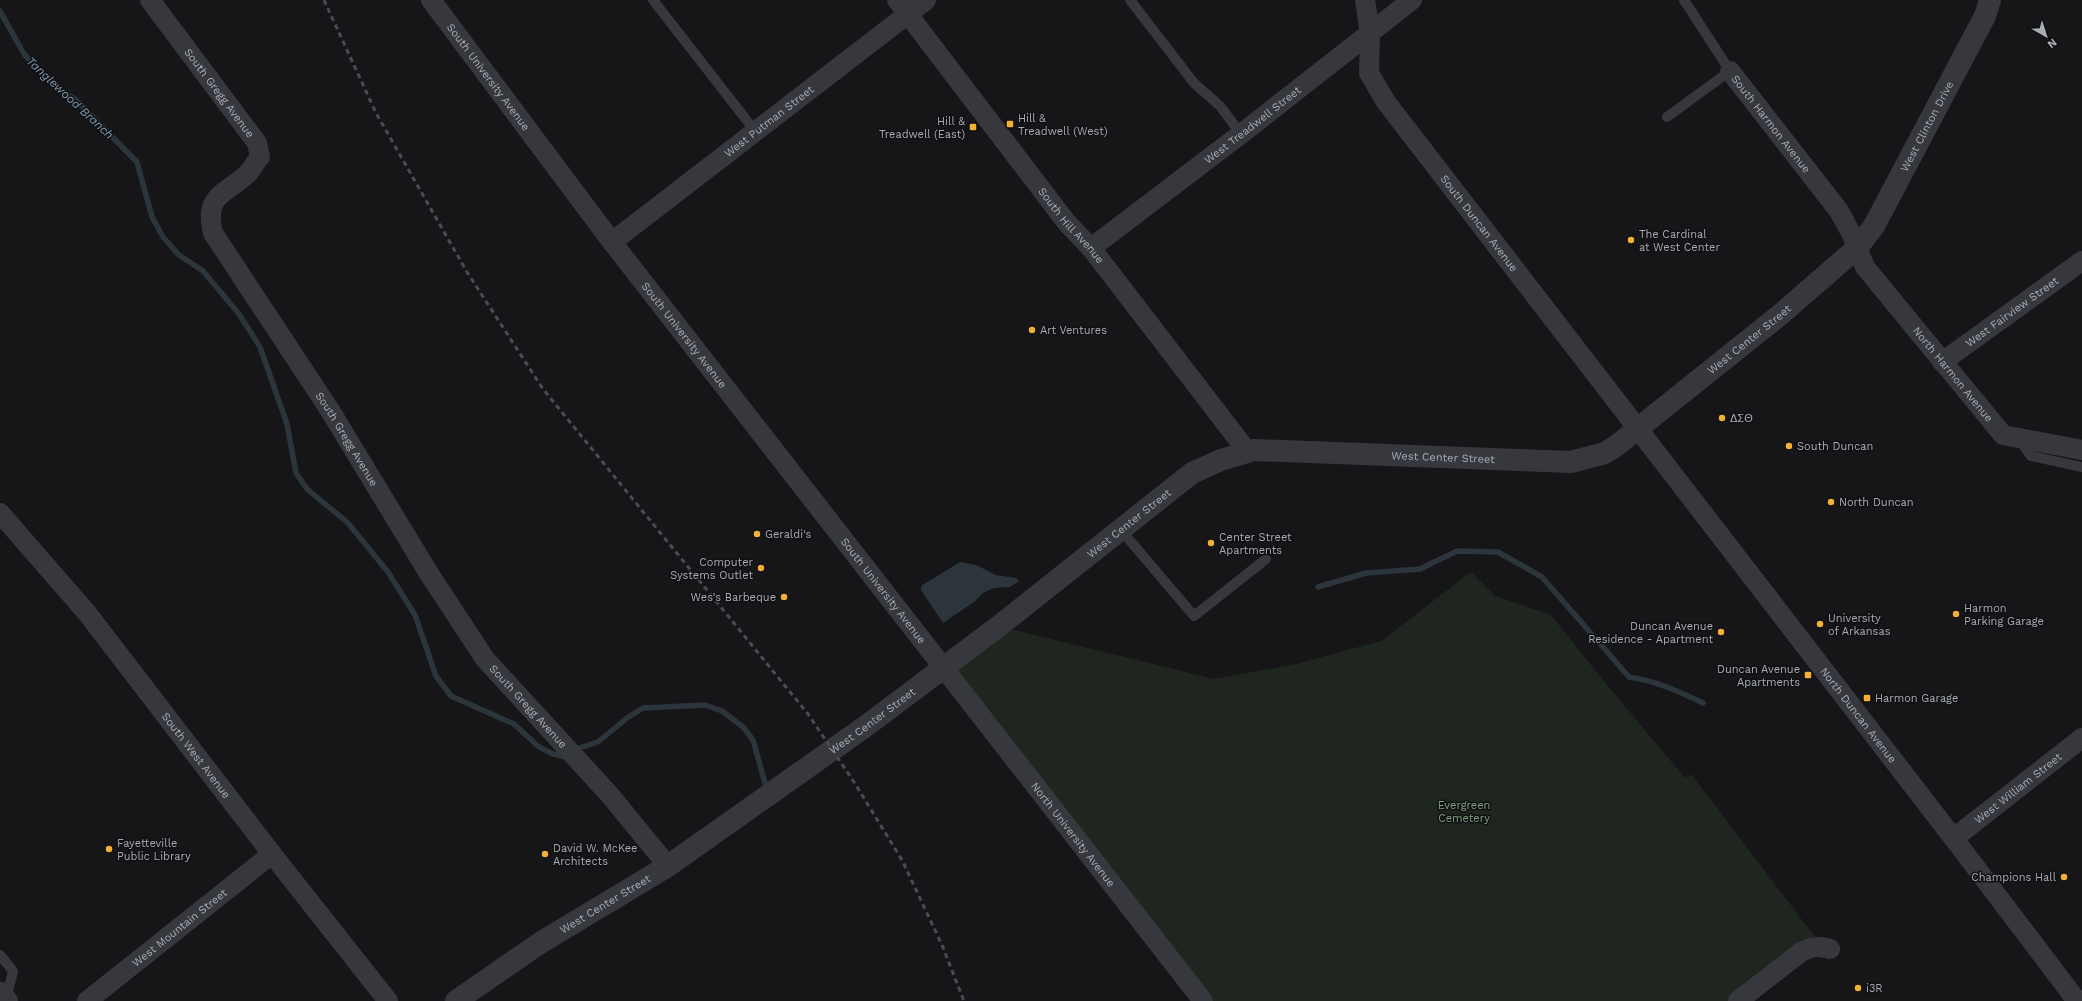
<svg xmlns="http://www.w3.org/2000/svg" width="2082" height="1001" font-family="'Work Sans',sans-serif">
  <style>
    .green { fill: #1e261f }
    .water { fill: #2c353c }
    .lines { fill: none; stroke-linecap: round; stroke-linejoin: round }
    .stream { stroke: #2c353c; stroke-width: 5.5 }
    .service { stroke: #37383d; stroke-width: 10 }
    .minor { stroke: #37383d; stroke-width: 20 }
    .tertiary { stroke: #37383d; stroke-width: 22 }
    .rail { stroke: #4a4c52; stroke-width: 3; stroke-dasharray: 5 4; stroke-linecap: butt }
    .poi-dot { fill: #f2b134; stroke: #111113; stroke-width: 1.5 }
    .labels { text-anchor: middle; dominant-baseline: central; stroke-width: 3; stroke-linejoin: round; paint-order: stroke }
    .street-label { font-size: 11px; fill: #a8adb8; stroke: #111113 }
    .poi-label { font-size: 11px; fill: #a8adb8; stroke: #111113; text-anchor: start }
    .park-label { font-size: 11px; fill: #7fa381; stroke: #111113 }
    .water-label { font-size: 12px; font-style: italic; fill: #7f9bb3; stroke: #111113 }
  </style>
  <rect width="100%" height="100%" fill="#161618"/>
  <path class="green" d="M 1471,572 L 1495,596 L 1551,615 L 1603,680 L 1685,778 L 1691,774 L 1822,946 L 1738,1001 L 1203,1001 L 951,678 L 999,626 L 1214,679 L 1296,664 L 1381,641 Z"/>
  <path class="water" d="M 960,562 L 976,565 L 996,575 L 1016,578 L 1019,581 L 1010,587 L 994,588 L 983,593 L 974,602 L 943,623 L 921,590 L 921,586 Z"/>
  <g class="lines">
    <path class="stream" d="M 0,11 L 24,54 L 57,89 L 75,99 L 137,162 L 152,217 L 163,237 L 179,255 L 203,271 L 239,314 L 260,347 L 287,424 L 296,473 L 307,489 L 348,523 L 388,572 L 415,615 L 436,676 L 451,696 L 514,724 L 539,747 L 553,754 L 562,756
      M 1318,587 L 1366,573 L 1420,569 L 1457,551 L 1498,552 L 1542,577 L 1629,677 C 1656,681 1678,691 1703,703
      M 576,749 L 598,742 L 627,718 L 643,708 L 705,705 L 722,711 L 743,727 L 753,740 L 765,783"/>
    <path class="service" d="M 653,0 L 755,131
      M 1130,0 L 1194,83 L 1220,106 L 1241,134
      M 1667,117 L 1730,71 L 1684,0
      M 2018,438 L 2031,456 L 2082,467
      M 1121,530 L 1194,616 L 1266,559
      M 0,955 L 13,971 L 6,1000"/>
    <g class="minor">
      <path id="s1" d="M 150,0 L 257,143 L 260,157 C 256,161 253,167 249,172 C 228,194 203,193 213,233 L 331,412 L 428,572 L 485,659 L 609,794 L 668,866"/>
      <path id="s2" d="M 431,0 L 612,242 L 1203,1001"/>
      <path id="s3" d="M 897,0 L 1067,223 L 1091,248 L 1247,451"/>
      <path id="s4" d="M 1365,0 L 1370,34 L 1369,73 L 1386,102 L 1961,848 L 2077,1001"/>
      <path id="s5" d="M 1730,71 L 1839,211 L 1852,235 L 1865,267 L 2003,435 L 2082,450"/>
      <path id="s6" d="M 612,242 L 926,0"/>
      <path id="s7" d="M 1091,248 L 1241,134 L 1412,0"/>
      <path id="s8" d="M 1942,362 L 2082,261"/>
      <path id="s9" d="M 0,513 L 87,613 L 272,854 L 388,1001"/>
      <path id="s10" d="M 1954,838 L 2082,738"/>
      <path id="s11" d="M 87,1001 L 272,854"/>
      <path d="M 1738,1001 L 1801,952 C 1811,947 1819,945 1830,949"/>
    </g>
    <g class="tertiary">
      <path d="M 0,993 L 7,1001"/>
      <path id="s12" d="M 456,1001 L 540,943 L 668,866 L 866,726 L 999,626 L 1192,473 L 1221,460 L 1254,450 L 1571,462 L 1605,453 L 1616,446 L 1781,314 L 1857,248 L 1874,226 L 1985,16 L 1990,0"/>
    </g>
    <path class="rail" d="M 324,0 L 376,113 L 467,272 L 543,389 L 808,714 L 854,782 L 902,860 L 942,945 L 964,1001"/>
  </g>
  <g class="poi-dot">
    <rect x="1006" y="120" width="8" height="8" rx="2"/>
    <rect x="969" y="123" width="8" height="8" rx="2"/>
    <circle cx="1631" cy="240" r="4"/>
    <circle cx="1032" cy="330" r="4"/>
    <circle cx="1722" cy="418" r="4"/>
    <circle cx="1789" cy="446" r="4"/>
    <circle cx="1831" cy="502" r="4"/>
    <circle cx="757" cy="534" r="4"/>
    <circle cx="1211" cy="543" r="4"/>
    <circle cx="761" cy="568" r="4"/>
    <circle cx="784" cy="597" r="4"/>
    <circle cx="1956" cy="614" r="4"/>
    <circle cx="1820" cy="624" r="4"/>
    <circle cx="1721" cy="632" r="4"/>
    <rect x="1804" y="671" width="8" height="8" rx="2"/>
    <rect x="1863" y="694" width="8" height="8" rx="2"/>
    <circle cx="109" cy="849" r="4"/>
    <circle cx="545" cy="854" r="4"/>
    <circle cx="2064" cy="877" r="4"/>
    <circle cx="1858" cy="988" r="4"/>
  </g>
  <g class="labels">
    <g class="street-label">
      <text stroke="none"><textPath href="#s2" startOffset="96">South University Avenue</textPath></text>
      <text stroke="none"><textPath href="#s1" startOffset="116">South Gregg Avenue</textPath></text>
      <text stroke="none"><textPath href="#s6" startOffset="198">West Putman Street</textPath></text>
      <text stroke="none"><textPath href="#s5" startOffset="67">South Harmon Avenue</textPath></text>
      <text stroke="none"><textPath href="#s7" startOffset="203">West Treadwell Street</textPath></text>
      <text stroke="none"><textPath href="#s12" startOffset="1791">West Clinton Drive</textPath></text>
      <text stroke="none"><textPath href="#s4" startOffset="260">South Duncan Avenue</textPath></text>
      <text stroke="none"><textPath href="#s3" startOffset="285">South Hill Avenue</textPath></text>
      <text stroke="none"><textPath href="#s8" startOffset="86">West Fairview Street</textPath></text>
      <text stroke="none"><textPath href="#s2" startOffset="420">South University Avenue</textPath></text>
      <text stroke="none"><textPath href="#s12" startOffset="1509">West Center Street</textPath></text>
      <text stroke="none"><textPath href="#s5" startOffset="378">North Harmon Avenue</textPath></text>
      <text stroke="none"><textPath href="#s1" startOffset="535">South Gregg Avenue</textPath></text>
      <text stroke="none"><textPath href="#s12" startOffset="1162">West Center Street</textPath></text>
      <text stroke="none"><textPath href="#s12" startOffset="826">West Center Street</textPath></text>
      <text stroke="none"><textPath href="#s2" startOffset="744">South University Avenue</textPath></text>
      <text stroke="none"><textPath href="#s1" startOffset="859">South Gregg Avenue</textPath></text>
      <text stroke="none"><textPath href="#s4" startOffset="881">North Duncan Avenue</textPath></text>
      <text stroke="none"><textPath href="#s12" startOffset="502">West Center Street</textPath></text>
      <text stroke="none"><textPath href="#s9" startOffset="312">South West Avenue</textPath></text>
      <text stroke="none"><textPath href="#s10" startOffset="81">West William Street</textPath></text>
      <text stroke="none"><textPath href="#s2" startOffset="1053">North University Avenue</textPath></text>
      <text stroke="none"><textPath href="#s12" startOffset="178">West Center Street</textPath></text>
      <text stroke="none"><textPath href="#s11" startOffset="118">West Mountain Street</textPath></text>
    </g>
    <g class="poi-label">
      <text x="1018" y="118">Hill &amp;<tspan x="1018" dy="13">Treadwell (West)</tspan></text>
      <text x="965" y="121" text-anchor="end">Hill &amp;<tspan x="965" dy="13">Treadwell (East)</tspan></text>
      <text x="1639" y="234">The Cardinal<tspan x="1639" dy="13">at West Center</tspan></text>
      <text x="1040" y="330">Art Ventures</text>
      <text x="1730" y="418">ΔΣΘ</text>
      <text x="1797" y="446">South Duncan</text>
      <text x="1839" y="502">North Duncan</text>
      <text x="765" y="534">Geraldi's</text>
      <text x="1219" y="537">Center Street<tspan x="1219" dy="13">Apartments</tspan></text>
      <text x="753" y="562" text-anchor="end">Computer<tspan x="753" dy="13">Systems Outlet</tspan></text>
      <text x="776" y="597" text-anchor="end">Wes's Barbeque</text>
      <text x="1964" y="608">Harmon<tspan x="1964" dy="13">Parking Garage</tspan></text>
      <text x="1828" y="618">University<tspan x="1828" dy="13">of Arkansas</tspan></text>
      <text x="1713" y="626" text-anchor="end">Duncan Avenue<tspan x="1713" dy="13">Residence - Apartment</tspan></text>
      <text x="1800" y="669" text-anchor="end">Duncan Avenue<tspan x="1800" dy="13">Apartments</tspan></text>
      <text x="1875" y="698">Harmon Garage</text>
      <text x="117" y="843">Fayetteville<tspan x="117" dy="13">Public Library</tspan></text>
      <text x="553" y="848">David W. McKee<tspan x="553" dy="13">Architects</tspan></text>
      <text x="2056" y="877" text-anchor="end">Champions Hall</text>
      <text x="1866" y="988">i3R</text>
    </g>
    <g class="park-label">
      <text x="1464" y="805">Evergreen<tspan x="1464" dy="13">Cemetery</tspan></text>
    </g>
    <g class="water-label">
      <text transform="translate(70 98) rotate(43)">Tanglewood Branch</text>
    </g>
  </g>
  <g transform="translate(2046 36) rotate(141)" stroke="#111113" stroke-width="3" paint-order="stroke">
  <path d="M0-3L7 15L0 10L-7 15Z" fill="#a8adb8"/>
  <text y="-6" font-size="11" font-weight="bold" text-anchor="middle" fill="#a8adb8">N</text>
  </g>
</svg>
